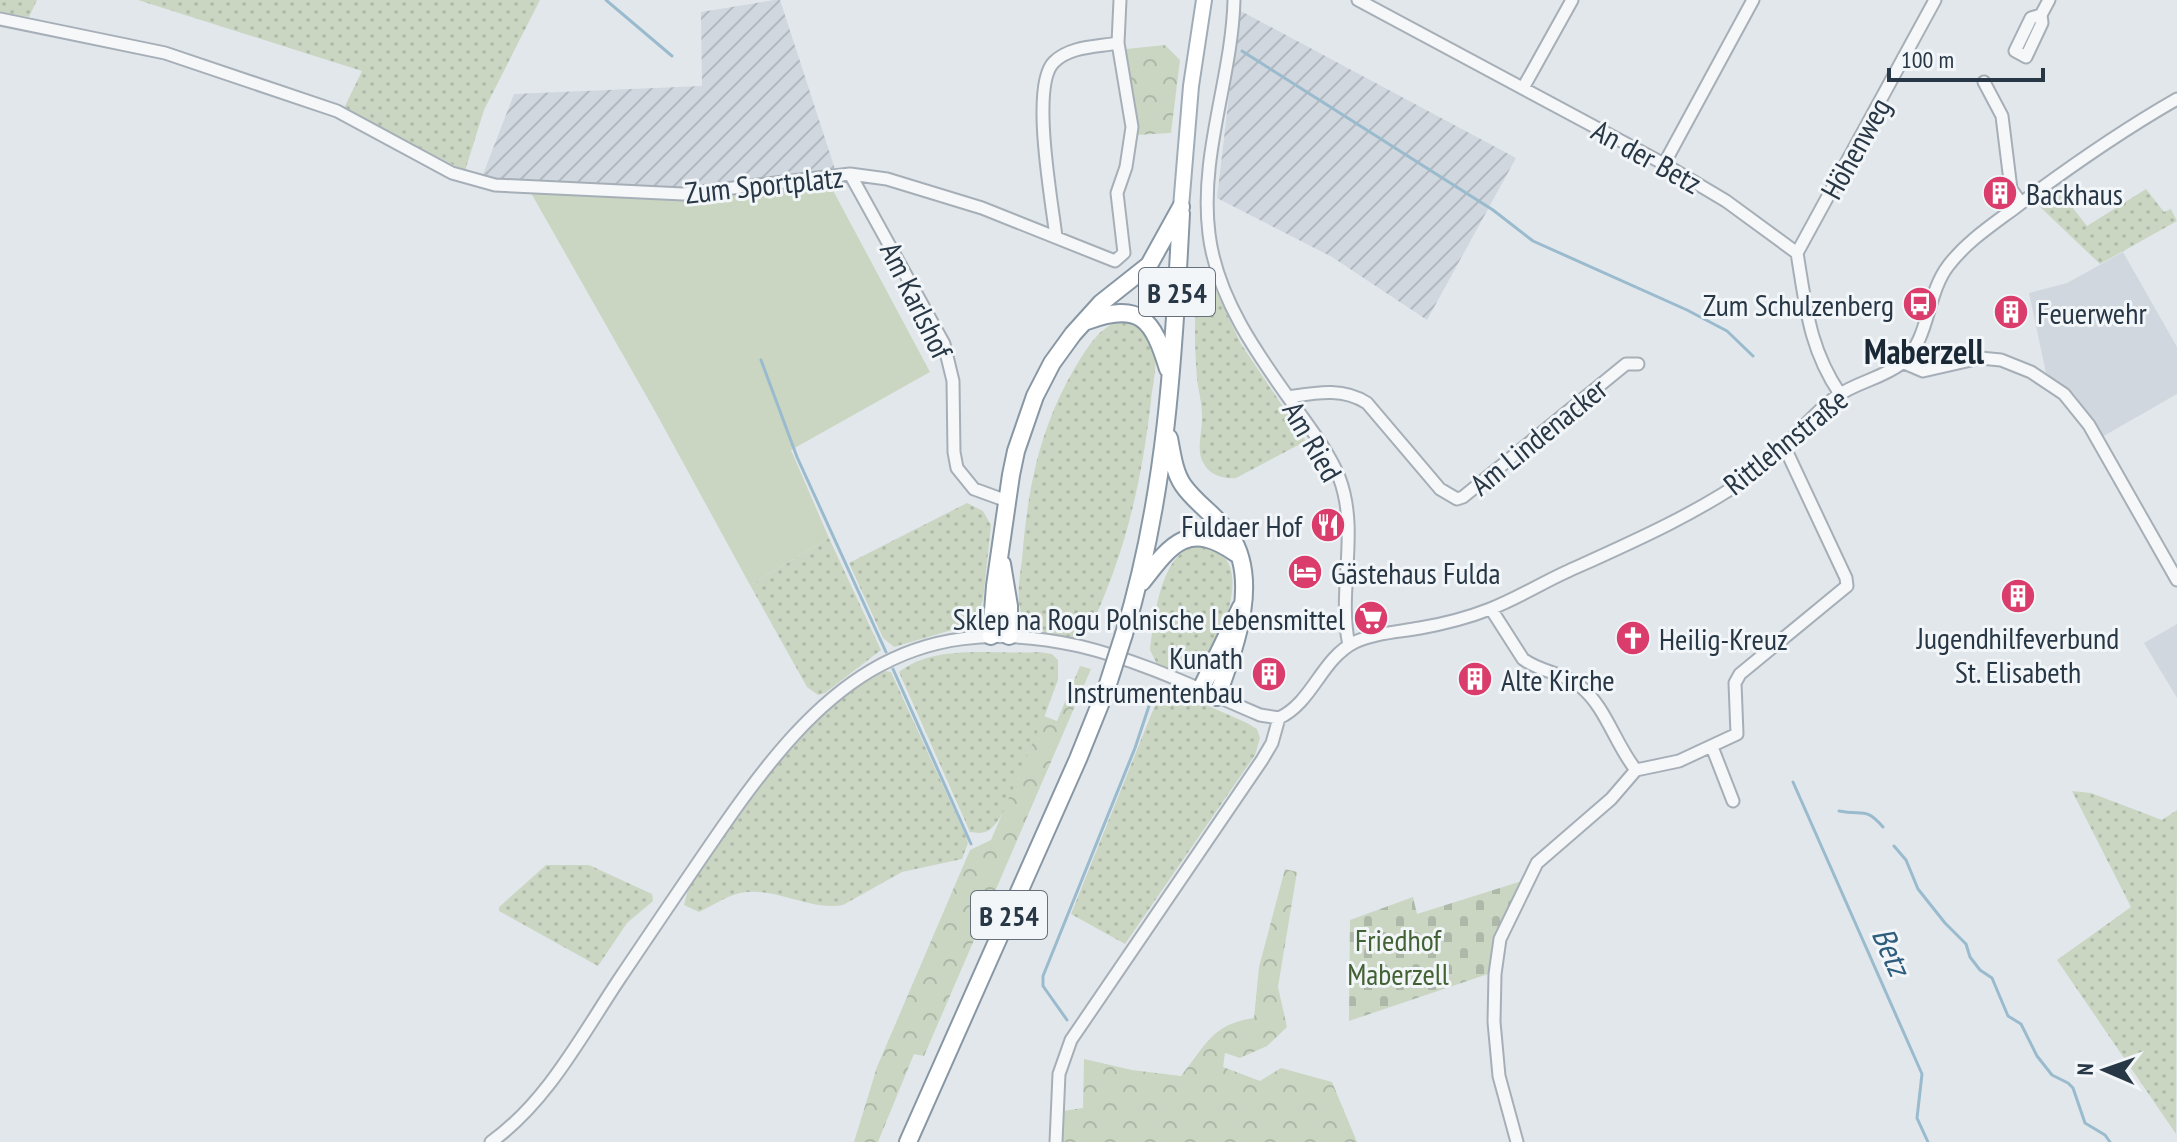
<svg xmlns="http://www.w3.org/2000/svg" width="2177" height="1142" font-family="'PT Sans Narrow',sans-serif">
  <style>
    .built { fill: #d0d7de }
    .industrial { fill: url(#industrial-furrows) }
    .grass { fill: url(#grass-dots) }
    .forest { fill: url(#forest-crowns) }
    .cemetery { fill: url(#cemetery-stones) }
    .garden { fill: #cad6c2 }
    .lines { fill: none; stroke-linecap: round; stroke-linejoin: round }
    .stream { stroke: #9abbce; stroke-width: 3 }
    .minor-casing { stroke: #a6afb7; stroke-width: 15 }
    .major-casing { stroke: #a0adb8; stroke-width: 18 }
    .highway-casing { stroke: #8897a4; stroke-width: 20 }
    .minor { stroke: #f5f7f9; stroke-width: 11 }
    .major { stroke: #fff; stroke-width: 14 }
    .highway { stroke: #fff; stroke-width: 16 }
    .highway-bridge-casing { stroke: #8897a4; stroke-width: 20; stroke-linecap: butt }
    .highway-bridge { stroke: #fff; stroke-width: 16 }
    .labels { text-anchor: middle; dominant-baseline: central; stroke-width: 6; stroke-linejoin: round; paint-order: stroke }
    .shield { fill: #f2f6f9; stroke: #65707b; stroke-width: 2 }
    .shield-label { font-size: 28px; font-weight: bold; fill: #283745 }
    .street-label { font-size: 30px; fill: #283745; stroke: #f2f6f9 }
    .poi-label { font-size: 30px; fill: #283745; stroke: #f2f6f9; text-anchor: start }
    .park-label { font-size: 30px; fill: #436234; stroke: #f2f6f9 }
    .water-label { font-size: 32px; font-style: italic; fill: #2e5d7d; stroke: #f2f6f9 }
    .quarter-label { font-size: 34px; font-weight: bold; fill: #1a2836; stroke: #f2f6f9 }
  </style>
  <defs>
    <pattern id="industrial-furrows" width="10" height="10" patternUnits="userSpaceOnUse" patternTransform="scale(2)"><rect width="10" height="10" fill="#d0d7de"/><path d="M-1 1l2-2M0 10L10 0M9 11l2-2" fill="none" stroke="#b3b9c0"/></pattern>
    <pattern id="grass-dots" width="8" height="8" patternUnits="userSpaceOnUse" patternTransform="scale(2)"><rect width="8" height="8" fill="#cad6c2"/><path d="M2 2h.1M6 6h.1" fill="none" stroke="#aeb8a8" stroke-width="1.8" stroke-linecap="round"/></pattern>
    <pattern id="forest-crowns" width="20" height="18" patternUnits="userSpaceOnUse" patternTransform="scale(2)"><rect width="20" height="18" fill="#cad6c2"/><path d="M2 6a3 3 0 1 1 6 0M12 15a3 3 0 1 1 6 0" fill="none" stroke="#aeb8a8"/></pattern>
    <pattern id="cemetery-stones" width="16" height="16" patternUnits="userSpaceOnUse" patternTransform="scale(2)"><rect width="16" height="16" fill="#cad6c2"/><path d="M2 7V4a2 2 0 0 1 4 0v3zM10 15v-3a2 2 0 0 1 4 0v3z" fill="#aeb8a8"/></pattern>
  </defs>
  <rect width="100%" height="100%" fill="#e2e7ec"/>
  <path class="built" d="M 2123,252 L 2177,347 L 2177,394 L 2102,437 L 2075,395 L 2046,373 L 2029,293 L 2067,283 Z
    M 2177,624 L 2177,698 L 2144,643 Z"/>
  <path class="industrial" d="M 774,0 L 780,0 L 835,169 L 681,190 L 527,185 L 482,177 L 514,94 L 702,86 L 701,12 Z
    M 1239,10 L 1516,158 L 1427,320 L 1332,257 L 1217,198 Z"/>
  <path class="grass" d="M 0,0 L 37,0 L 29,17 L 0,13 Z
    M 138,0 L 540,0 L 484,110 L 465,171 L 344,108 L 362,71 Z
    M 2057,188 L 2087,226 L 2146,189 L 2164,212 L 2171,209 L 2177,221 L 2100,264 L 2036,203 Z
    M 1205,267 L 1241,344 L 1306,441 L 1236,478 C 1224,479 1211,476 1204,464 C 1195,451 1203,430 1202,415 C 1202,402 1198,390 1197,378 C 1194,343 1194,306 1199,272 Z
    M 1122,321 C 1135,322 1144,327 1151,340 C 1160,357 1153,382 1151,400 C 1142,482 1124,560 1087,634 L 1081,639 C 1066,636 1040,636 1028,625 C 1013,610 1020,577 1022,559 C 1028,486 1040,424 1079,361 C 1090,344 1101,325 1122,321 Z
    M 967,503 L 983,511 L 991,525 L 983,600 L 976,619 L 969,625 L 894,647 L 883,638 L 849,563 Z
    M 829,538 L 881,650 L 825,693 L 818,695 L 807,687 L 750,585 Z
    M 1194,545 C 1250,547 1233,607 1217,639 C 1211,651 1207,663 1194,669 C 1182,674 1169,668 1157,664 L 1150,650 C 1154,618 1160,557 1194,545 Z
    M 1039,652 L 1052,654 L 1058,660 L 1058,680 C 1047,708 1010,818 989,830 C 983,834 977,833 970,832 L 899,672 C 936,643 995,655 1039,652 Z
    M 885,671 L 891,672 L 965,834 L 968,843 L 962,859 L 902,872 L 843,905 C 808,911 776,886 740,893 C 726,896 712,906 699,912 L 684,905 L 688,889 C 742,806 795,719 885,671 Z
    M 1166,692 L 1177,692 L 1247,723 L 1257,729 L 1260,738 L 1255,755 L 1125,944 L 1071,914 L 1153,710 L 1160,697 Z
    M 2072,791 L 2091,793 L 2162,820 L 2177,810 L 2176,1134 L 2057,960 L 2131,907 Z
    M 546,865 L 589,865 L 652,894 L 653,901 L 627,923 L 598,966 L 499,911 L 499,907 Z"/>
  <path class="forest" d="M 1165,45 L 1180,60 L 1171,133 L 1136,135 L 1126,49 Z
    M 1080,666 L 1091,669 L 924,1056 L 914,1054 L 878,1142 L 854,1142 L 877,1067 L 970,850 L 991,840 L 1044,716 L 1057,721 Z
    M 1285,869 L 1297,872 L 1278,987 L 1287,1027 L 1267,1046 L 1240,1058 L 1225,1053 L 1223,1067 L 1260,1081 L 1281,1068 L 1332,1082 L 1357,1142 L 1061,1142 L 1063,1111 L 1083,1108 L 1084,1059 L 1132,1070 L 1181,1076 C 1206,1045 1212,1024 1254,1018 L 1259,967 Z"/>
  <path class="cemetery" d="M 1522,881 L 1495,941 L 1488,974 L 1349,1021 L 1350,920 L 1413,897 L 1417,914 Z"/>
  <path class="garden" d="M 828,181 L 930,372 L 791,450 L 829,538 L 750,585 L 656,413 L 531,193 L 688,199 Z"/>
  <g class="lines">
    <path class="stream" d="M 606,0 L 672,56
      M 1242,51 L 1493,210 L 1533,241 L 1687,310 L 1727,331 L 1753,356
      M 761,360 L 797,457 L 886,652
      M 893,669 L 971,844
      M 1793,782 L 1922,1074 L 1917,1118 L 1928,1142
      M 1839,811 C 1863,816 1865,806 1883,827
      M 1894,846 L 1906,860 L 1918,889 L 1945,923 L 1966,944 L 1970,957 L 1980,970 L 1992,978 L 2008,1016 L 2021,1024 L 2037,1056 L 2052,1075 L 2068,1083 L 2073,1088 L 2085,1123 L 2105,1135 L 2110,1142
      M 1067,1020 L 1043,986 L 1043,976 L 1135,748 L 1149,706"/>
    <g class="minor-casing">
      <path id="minor" d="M 1234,0 C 1232,78 1199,155 1209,234 C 1217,300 1260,358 1298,411 C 1313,432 1329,453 1339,477 C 1360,531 1337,591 1349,645
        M 1358,0 L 1664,164 L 1726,201 L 1797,253 C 1806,307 1809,348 1840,394
        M 2041,15 L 2031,18 L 2015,51 L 2026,57 L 2042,23 L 2041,15 L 2049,0
        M 0,19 L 165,53 L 337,111 L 452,173 L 495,185 L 683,194 L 850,174 L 887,179 L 982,208 L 1115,261 L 1124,253 L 1117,193 L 1126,167 L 1132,127 L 1118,43
        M 1984,82 L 2002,116 L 2011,189 L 2021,203
        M 1523,88 L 1572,0
        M 1664,164 L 1753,0
        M 850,174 L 944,344 L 953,381 L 954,452 L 957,468 L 974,489 L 1007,501
        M 1056,237 C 1052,202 1030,85 1054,62 C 1070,46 1097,47 1118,43 L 1120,0
        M 1797,253 L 1935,0
        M 1902,362 L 1923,371 L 1980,358 L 2001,360 L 2031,372 L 2064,394 L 2089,425 L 2177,580
        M 1288,397 C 1315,393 1342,387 1367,403 L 1440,489 L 1457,499 L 1463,497 L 1626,364 L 1638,364
        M 1491,609 L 1523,659 C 1540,672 1564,673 1580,686 C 1606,707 1615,744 1636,770
        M 1279,718 C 1313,702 1321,659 1355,642 C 1374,633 1398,632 1420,628 C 1443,624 1467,618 1490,609 C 1516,599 1540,584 1566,572 C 1628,544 1697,514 1753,474 C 1785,452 1806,418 1837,396 C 1857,382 1883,378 1902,363 C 1930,339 1926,295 1948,266 C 1966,242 1992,225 2016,207 C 2068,168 2121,131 2177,99
        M 1712,747 L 1733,801
        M 1636,770 L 1679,761 L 1737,734 L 1735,683 L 1740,674 L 1847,586 L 1846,578 L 1785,448
        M 491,1142 C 546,1103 581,1037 618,981 C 653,929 688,877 724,825 C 817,691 904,607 1079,646 C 1142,661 1201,690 1260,715 L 1279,718
        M 1056,1142 L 1059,1074 L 1071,1040 L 1262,760 L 1272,743 L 1279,718
        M 1517,1142 L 1499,1076 L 1494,1022 L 1495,974 L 1500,939 L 1537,863 L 1611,799 L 1636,770"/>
    </g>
    <g class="major-casing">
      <path id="major" d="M 1181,207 L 1191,86 L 1204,0"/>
    </g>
    <g class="highway-casing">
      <path id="highway" d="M 1087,321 C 1140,301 1153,319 1168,369
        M 1169,438 C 1172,453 1174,472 1183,485 C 1196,504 1217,516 1230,535 C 1261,582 1234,649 1217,697
        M 1002,564 L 1009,606 L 1009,636
        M 1142,582 C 1172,543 1189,520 1237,554
        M 1124,634 C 1166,497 1174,355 1181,213
        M 991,636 L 995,586 L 1011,475 L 1016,451 L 1035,396 L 1052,363 L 1073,334 L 1101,303 L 1149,265 L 1181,207
        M 1201,689 L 1241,607
        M 908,1142 L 1078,759 L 1107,687"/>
    </g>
    <use href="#minor" class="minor"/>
    <use href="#major" class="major"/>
    <use href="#highway" class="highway"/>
    <g class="highway-bridge-casing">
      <path id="highway-bridge" d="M 1107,687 L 1124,634"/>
    </g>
    <use href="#highway-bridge" class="highway-bridge"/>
  </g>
  <defs>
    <g id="building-disc" transform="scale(1.8)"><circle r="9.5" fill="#da3d6b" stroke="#f2f6f9"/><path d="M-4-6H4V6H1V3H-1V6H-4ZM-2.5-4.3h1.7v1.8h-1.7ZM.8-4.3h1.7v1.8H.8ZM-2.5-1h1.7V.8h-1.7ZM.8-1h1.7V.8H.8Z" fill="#fff"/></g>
    <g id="bus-disc" transform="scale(1.8)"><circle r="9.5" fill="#da3d6b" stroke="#f2f6f9"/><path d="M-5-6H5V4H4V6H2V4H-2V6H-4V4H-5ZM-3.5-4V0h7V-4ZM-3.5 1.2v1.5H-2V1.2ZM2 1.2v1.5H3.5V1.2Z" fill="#fff"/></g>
    <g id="restaurant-disc" transform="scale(1.8)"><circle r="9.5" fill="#da3d6b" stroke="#f2f6f9"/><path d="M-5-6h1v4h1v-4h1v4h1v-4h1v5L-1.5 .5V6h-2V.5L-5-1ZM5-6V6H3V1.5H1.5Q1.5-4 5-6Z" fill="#fff"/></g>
    <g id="hotel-disc" transform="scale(1.8)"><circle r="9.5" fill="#da3d6b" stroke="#f2f6f9"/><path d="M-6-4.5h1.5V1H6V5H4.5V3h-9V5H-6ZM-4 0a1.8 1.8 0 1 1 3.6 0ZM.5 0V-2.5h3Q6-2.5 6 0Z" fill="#fff"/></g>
    <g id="supermarket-disc" transform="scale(1.8)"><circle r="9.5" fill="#da3d6b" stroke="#f2f6f9"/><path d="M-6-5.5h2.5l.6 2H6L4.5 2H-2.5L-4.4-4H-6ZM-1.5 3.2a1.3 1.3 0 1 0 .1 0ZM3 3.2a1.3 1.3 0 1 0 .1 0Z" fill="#fff"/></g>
    <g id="church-disc" transform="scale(1.8)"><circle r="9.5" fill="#da3d6b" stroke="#f2f6f9"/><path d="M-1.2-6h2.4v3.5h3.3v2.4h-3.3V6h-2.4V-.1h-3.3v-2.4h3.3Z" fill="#fff"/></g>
  </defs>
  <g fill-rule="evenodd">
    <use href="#building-disc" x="2000" y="193"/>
    <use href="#bus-disc" x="1920" y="304"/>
    <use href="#building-disc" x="2011" y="312"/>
    <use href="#restaurant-disc" x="1328" y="525"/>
    <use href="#hotel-disc" x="1305" y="572"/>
    <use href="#building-disc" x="2018" y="596"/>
    <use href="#supermarket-disc" x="1371" y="618"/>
    <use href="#church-disc" x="1633" y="638"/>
    <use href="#building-disc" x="1269" y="674"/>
    <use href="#building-disc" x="1475" y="679"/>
  </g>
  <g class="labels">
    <g class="shield">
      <rect x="1139" y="268" width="76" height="48" rx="6"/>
      <rect x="971" y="891" width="76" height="48" rx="6"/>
    </g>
    <g class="shield-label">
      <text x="1177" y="292">B 254</text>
      <text x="1009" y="915">B 254</text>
    </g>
    <g class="street-label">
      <text transform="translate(1855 148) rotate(-61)">Höhenweg</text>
      <text transform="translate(1647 156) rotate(29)">An der Betz</text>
      <text transform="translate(764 184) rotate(-6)">Zum Sportplatz</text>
      <text transform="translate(917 300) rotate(64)">Am Karlshof</text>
      <text transform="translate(1538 436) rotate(-39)">Am Lindenacker</text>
      <text transform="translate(1313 441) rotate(60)">Am Ried</text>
      <text transform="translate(1785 441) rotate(-39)">Rittlehnstraße</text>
    </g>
    <g class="poi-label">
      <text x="2026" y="193">Backhaus</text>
      <text x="1894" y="304" text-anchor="end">Zum Schulzenberg</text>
      <text x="2037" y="312">Feuerwehr</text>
      <text x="1302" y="525" text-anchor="end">Fuldaer Hof</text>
      <text x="1331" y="572">Gästehaus Fulda</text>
      <text x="1345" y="618" text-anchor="end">Sklep na Rogu Polnische Lebensmittel</text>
      <text x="2018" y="637" text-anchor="middle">Jugendhilfeverbund<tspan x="2018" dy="34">St. Elisabeth</tspan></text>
      <text x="1659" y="638">Heilig-Kreuz</text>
      <text x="1243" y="657" text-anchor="end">Kunath<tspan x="1243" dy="34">Instrumentenbau</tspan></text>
      <text x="1501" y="679">Alte Kirche</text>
    </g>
    <g class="park-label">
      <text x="1398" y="939">Friedhof<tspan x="1398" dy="34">Maberzell</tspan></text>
    </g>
    <g class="water-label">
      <text transform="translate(1892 951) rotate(66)">Betz</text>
    </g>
    <g class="quarter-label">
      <text x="1924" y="351">Maberzell</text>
    </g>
  </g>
  <g transform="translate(2105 1070) rotate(272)" stroke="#f2f6f9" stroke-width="6" paint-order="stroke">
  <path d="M0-6L14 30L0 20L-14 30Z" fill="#283745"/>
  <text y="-12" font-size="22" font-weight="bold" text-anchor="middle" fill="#283745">N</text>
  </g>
  <path d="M1889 68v12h154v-12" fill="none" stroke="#283745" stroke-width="4"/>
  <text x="1901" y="68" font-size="24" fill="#283745" stroke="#f2f6f9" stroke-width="6" paint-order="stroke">100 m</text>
</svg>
